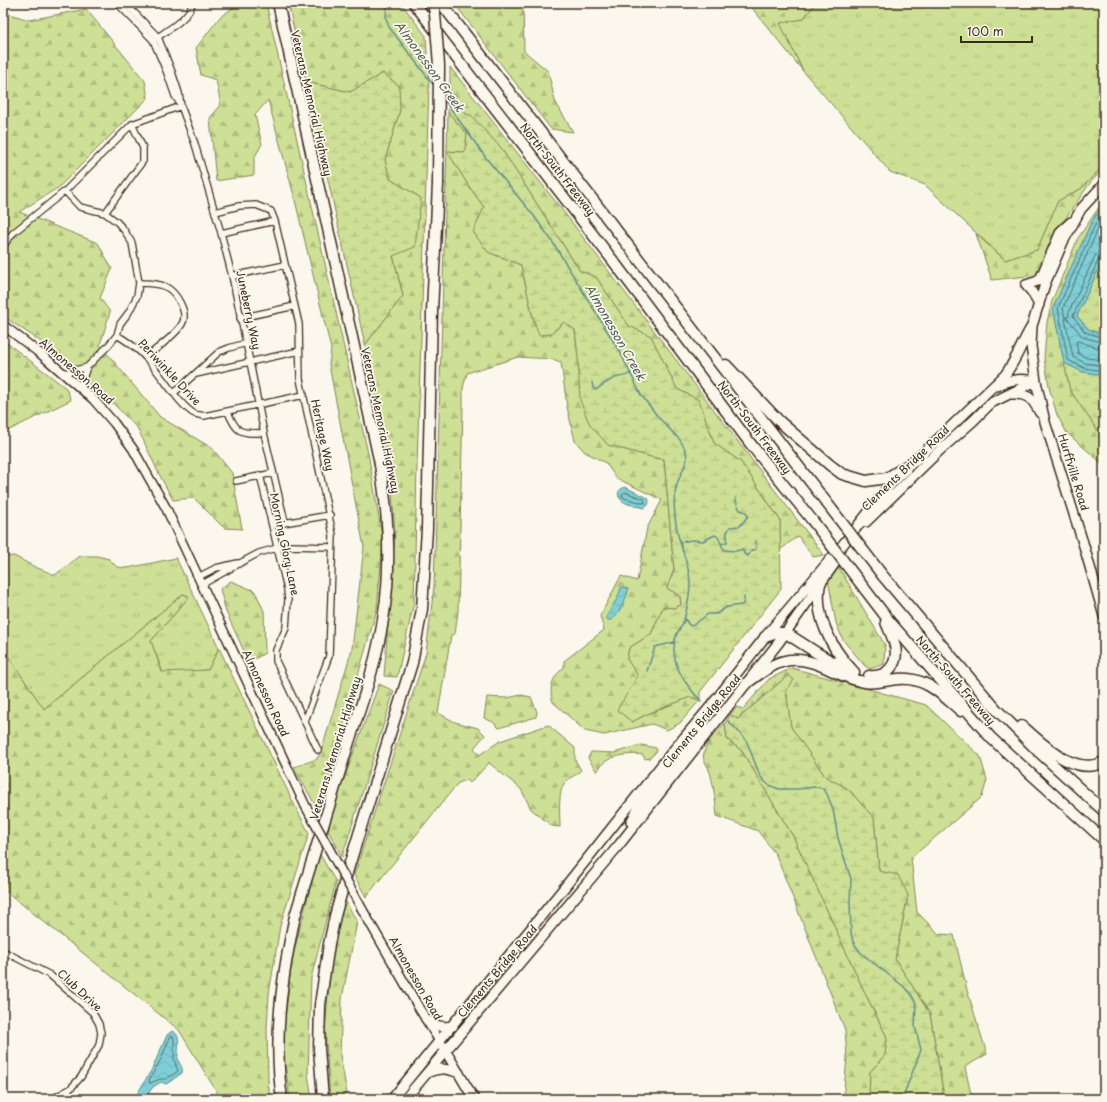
<svg xmlns="http://www.w3.org/2000/svg" width="1107" height="1102" font-family="'Playpen Sans',sans-serif">
  <style>
    .grass { fill: url(#grass-tufts); stroke: #84855a }
    .forest { fill: url(#forest-firs); stroke: #84855a }
    .wetland { fill: url(#wetland-marsh); stroke: #84855a }
    .water { fill: url(#water-waves); stroke: #638d8d }
    .lines { fill: none; stroke-linecap: round; stroke-linejoin: round }
    .shore { stroke: #566c68; stroke-width: 1 }
    .stream { stroke: #638d8d; stroke-width: 1.5 }
    .street-casing { stroke: #3b2a1e; stroke-width: 8 }
    .secondary-casing { stroke: #3b2a1e; stroke-width: 11 }
    .primary-casing { stroke: #3b2a1e; stroke-width: 12 }
    .highway-casing { stroke: #3b2a1e; stroke-width: 13 }
    .street { stroke: #fbf7ec; stroke-width: 5.5 }
    .secondary { stroke: #fbf7ec; stroke-width: 8 }
    .primary { stroke: #fbf7ec; stroke-width: 9 }
    .highway { stroke: #fbf7ec; stroke-width: 10 }
    .secondary-bridge-casing { stroke: #3b2a1e; stroke-width: 11; stroke-linecap: butt }
    .highway-bridge-casing { stroke: #3b2a1e; stroke-width: 13; stroke-linecap: butt }
    .secondary-bridge { stroke: #fbf7ec; stroke-width: 8 }
    .highway-bridge { stroke: #fbf7ec; stroke-width: 10 }
    .labels { text-anchor: middle; dominant-baseline: central; stroke-width: 3.5; stroke-linejoin: round; paint-order: stroke }
    .street-label { font-size: 11px; fill: #3b2a1e; stroke: #fbf7ec }
    .water-label { font-size: 12px; font-style: italic; fill: #4f5c56; stroke: #fbf7ec }
  </style>
  <defs>
    <pattern id="grass-tufts" width="24" height="20" patternUnits="userSpaceOnUse"><rect width="24" height="20" fill="#cde095"/><path d="M3 7l-1-3M5 7V3M7 7l1-3M15 17l-1-3M17 17v-4M19 17l1-3" fill="none" stroke="#b1c080"/></pattern>
    <pattern id="forest-firs" width="22" height="20" patternUnits="userSpaceOnUse"><rect width="22" height="20" fill="#cde095"/><path d="M5 1l3.5 6h-7zM16 11l3.5 6h-7z" fill="#b1c080"/></pattern>
    <pattern id="wetland-marsh" width="20" height="14" patternUnits="userSpaceOnUse"><rect width="20" height="14" fill="#cde095"/><path d="M1 5h8M5 5V1M11 12h8M15 12V8" fill="none" stroke="#b1c080"/></pattern>
    <pattern id="water-waves" width="16" height="10" patternUnits="userSpaceOnUse"><rect width="16" height="10" fill="#7ecfd7"/><path d="M0 5q4-4 8 0t8 0" fill="none" stroke="#6eb2b8"/></pattern>
  </defs>
  <rect width="100%" height="100%" fill="#fbf7ec"/>
  <filter id="ink" filterUnits="userSpaceOnUse"><feTurbulence type="fractalNoise" baseFrequency=".025" numOctaves="2"/><feDisplacementMap in="SourceGraphic" scale="8" xChannelSelector="R" yChannelSelector="G"/><feConvolveMatrix kernelMatrix="1 2 1 2 8 2 1 2 1" color-interpolation-filters="sRGB"/></filter>
  <g filter="url(#ink)">
    <path class="grass" d="M 816,3 L 1104,3 L 1104,165 L 1082,188 L 1058,201 L 1037,250 L 1005,260 L 925,185 L 890,172 L 803,71 L 779,23 L 803,19 Z
      M 14,556 L 35,567 L 55,575 L 80,556 L 97,556 L 109,559 L 117,567 L 128,568 L 176,558 L 219,648 L 208,670 L 163,673 L 151,641 L 189,597 L 183,594 L 44,709 L 3,649 L 3,557 Z"/>
    <path class="forest" d="M 240,3 L 266,3 L 369,458 L 383,542 L 377,609 L 319,812 L 294,767 L 317,759 L 322,749 L 352,649 L 364,547 L 329,365 L 331,349 L 293,192 L 268,100 L 255,115 L 262,144 L 254,158 L 254,175 L 216,181 L 210,118 L 221,105 L 216,80 L 201,75 L 196,48 L 220,17 Z
      M 288,3 L 401,3 L 426,36 L 429,84 L 417,465 L 414,603 L 397,677 L 384,676 L 395,532 L 391,477 L 365,345 L 403,296 L 393,255 L 421,198 L 390,179 L 385,160 L 400,110 L 383,73 L 350,92 L 306,82 Z
      M 454,3 L 523,3 L 524,51 L 548,71 L 555,101 L 573,132 L 551,129 Z
      M 748,3 L 816,3 L 803,19 L 780,23 L 803,71 Z
      M 86,9 L 145,81 L 148,98 L 59,187 L 19,212 L 98,243 L 112,269 L 100,298 L 110,312 L 100,345 L 160,417 L 212,448 L 232,473 L 242,529 L 224,528 L 194,498 L 173,500 L 159,474 L 138,429 L 107,397 L 104,397 L 40,341 L 3,316 L 3,12 L 29,20 Z
      M 450,67 L 570,220 L 824,555 L 813,557 L 798,536 L 780,550 L 780,520 L 741,462 L 714,443 L 699,400 L 677,389 L 651,337 L 629,326 L 596,277 L 580,271 L 501,148 L 466,115 L 450,91 Z
      M 448,112 L 467,134 L 465,152 L 448,152 L 470,188 L 484,207 L 488,252 L 521,265 L 533,318 L 539,335 L 551,334 L 564,322 L 575,330 L 578,357 L 608,445 L 655,458 L 664,459 L 674,570 L 667,588 L 680,596 L 681,605 L 674,608 L 663,607 L 651,634 L 629,648 L 627,659 L 638,676 L 632,722 L 645,715 L 690,697 L 700,700 L 680,723 L 667,730 L 652,724 L 604,735 L 585,731 L 553,702 C 548,687 553,677 564,667 L 564,661 L 604,630 L 600,616 L 621,576 L 637,581 L 647,528 L 662,500 L 616,478 L 606,463 L 585,452 L 575,441 L 567,407 L 561,362 L 552,359 L 518,357 L 467,373 L 463,388 L 463,405 L 458,611 L 455,634 L 451,635 L 438,713 L 455,722 L 478,728 L 485,735 L 474,748 L 479,755 L 500,741 L 548,725 L 575,748 L 575,760 L 581,770 C 577,775 570,777 566,781 C 557,790 560,815 560,827 L 552,826 L 531,809 L 521,789 L 489,763 L 470,783 L 467,780 L 458,783 L 366,897 L 354,875 L 426,653 L 434,586 Z
      M 1104,165 L 1104,168 L 1090,183 L 1059,228 L 1037,275 L 992,280 L 976,234 L 1005,260 L 1037,250 L 1058,201 L 1082,188 Z
      M 1104,200 L 1104,202 L 1090,225 L 1053,308 L 1070,390 L 1104,440 L 1104,465 L 1067,433 L 1057,415 L 1050,391 L 1044,358 L 1047,322 L 1052,301 L 1078,238 Z
      M 3,340 L 66,388 L 71,400 L 3,433 Z
      M 838,566 L 885,645 L 884,664 L 870,669 L 865,666 L 843,640 L 836,623 L 828,580 Z
      M 231,581 L 255,591 L 264,611 L 265,653 L 249,662 L 226,612 L 220,589 Z
      M 183,594 L 189,597 L 151,641 L 162,672 L 208,670 L 219,648 L 295,806 L 309,833 L 280,926 L 269,994 L 267,1028 L 268,1079 L 270,1099 L 221,1099 L 179,1030 L 3,889 L 3,649 L 44,709 Z
      M 792,668 L 926,705 L 980,756 L 987,780 L 982,797 L 911,858 L 917,912 L 939,934 L 954,935 L 967,990 L 987,1054 L 965,1067 L 972,1099 L 940,1099 L 943,1091 L 930,1014 L 895,959 L 908,895 L 879,871 L 874,818 L 848,789 L 825,777 L 791,727 L 786,691 L 788,675 L 738,719 L 730,715 L 737,707 L 743,709 L 769,679 Z
      M 379,684 L 394,691 L 342,857 L 326,827 Z
      M 521,695 L 531,697 L 537,712 L 536,717 L 499,728 L 493,722 L 484,718 L 487,697 L 507,698 Z
      M 725,723 L 727,739 L 742,751 L 794,838 L 865,993 L 887,1037 L 885,1055 L 870,1072 L 869,1099 L 843,1099 L 847,1058 L 845,1030 L 776,855 L 758,831 L 717,816 C 715,800 714,782 708,767 C 705,762 702,759 704,753 C 706,741 718,731 725,723 Z
      M 641,745 L 656,748 L 657,751 L 650,758 L 645,759 L 643,755 C 634,753 616,755 608,760 C 603,762 600,767 597,772 L 588,758 L 591,752 L 614,753 Z
      M 319,853 L 336,882 L 311,978 L 308,1074 L 312,1099 L 290,1099 L 282,1044 L 292,959 Z
      M 344,898 L 357,922 L 342,998 L 340,1055 L 348,1099 L 330,1099 L 325,1029 L 331,961 Z"/>
    <path class="wetland" d="M 383,73 L 399,86 L 400,110 L 385,160 L 390,179 L 421,198 L 415,247 L 393,256 L 403,296 L 365,345 L 306,82 L 350,92 Z
      M 450,91 L 466,114 L 471,115 L 501,148 L 580,271 L 596,277 L 629,326 L 651,336 L 677,389 L 699,400 L 714,443 L 741,462 L 780,520 L 781,589 L 700,692 L 700,700 L 690,697 L 645,715 L 632,722 L 617,710 L 638,676 L 627,659 L 629,648 L 651,634 L 663,607 L 674,608 L 681,605 L 680,596 L 667,588 L 674,570 L 664,459 L 655,458 L 608,445 L 590,425 L 580,400 L 578,357 L 575,330 L 564,322 L 550,334 L 539,335 L 533,318 L 521,265 L 488,252 L 473,232 L 484,207 L 470,188 L 447,151 L 465,152 L 467,134 L 448,112 Z
      M 1104,257 L 1104,335 L 1088,329 L 1077,316 Z
      M 1064,363 L 1083,372 L 1104,375 L 1104,440 L 1070,390 Z
      M 788,675 L 794,680 L 786,691 L 791,727 L 825,776 L 848,789 L 874,818 L 879,871 L 898,875 L 908,895 L 895,959 L 930,1014 L 943,1091 L 940,1099 L 869,1099 L 870,1072 L 885,1055 L 887,1037 L 865,993 L 794,838 L 742,751 L 727,739 L 725,723 L 730,715 L 738,719 Z"/>
    <path class="water" d="M 1104,202 L 1104,257 L 1077,316 L 1088,329 L 1104,335 L 1104,375 L 1083,372 L 1064,363 L 1053,308 L 1090,225 Z
      M 625,487 L 648,498 C 650,502 649,506 644,508 C 635,505 619,505 618,493 L 621,489 Z
      M 623,587 L 628,589 C 629,594 618,615 614,618 C 611,621 611,620 608,620 L 606,617 L 618,597 L 621,588 Z
      M 172,1031 C 183,1035 177,1049 178,1058 C 178,1064 184,1067 182,1073 L 168,1083 L 166,1084 L 161,1082 L 153,1087 L 144,1099 L 134,1099 L 152,1069 L 167,1035 Z"/>
    <g class="lines">
      <path class="shore" d="M 1104,210 L 1094,227 L 1058,308 L 1068,360 L 1084,368 L 1104,371
        M 1104,220 L 1098,229 L 1063,308 L 1065,318 L 1068,317 L 1069,312 L 1095,256 L 1099,252 L 1104,251
        M 1104,256 L 1101,257 L 1099,259 L 1073,316 L 1085,332 L 1104,338
        M 1104,343 L 1083,337 L 1068,319 L 1065,319 L 1073,357 L 1085,363 L 1104,366
        M 1104,349 L 1098,348 L 1078,341 L 1076,342 L 1078,353 L 1087,358 L 1104,360
        M 625,492 L 644,499 L 645,502 L 643,503 L 624,498 L 622,495 Z
        M 171,1036 L 173,1036 L 174,1039 L 174,1060 L 178,1071 L 166,1079 L 160,1079 L 150,1083 L 149,1080 L 160,1061 Z"/>
      <path class="stream" d="M 387,3 L 386,18 L 389,27 L 435,87
        M 443,98 L 486,158 L 534,216 L 552,241 L 620,352 L 641,395 L 659,418 L 680,440 L 686,451 L 687,459 C 685,467 680,475 677,484 C 673,498 674,515 677,530 C 680,548 690,565 690,583 C 690,593 686,617 682,625 C 680,629 677,632 676,636 C 668,662 685,684 701,701
        M 592,382 L 593,388 L 595,390 C 602,386 607,381 615,378 C 621,376 625,377 631,373
        M 680,542 L 692,540 L 703,541 L 715,535 L 718,537 L 724,550 L 736,551 L 743,549 L 744,554 L 748,556 L 751,551 L 756,549 L 756,541
        M 721,544 L 727,542 L 727,532 L 730,527 L 740,526 L 748,516 L 746,512 L 740,510 L 736,502 L 736,497
        M 684,618 L 689,625 L 692,626 L 708,614 L 716,614 L 727,607 L 742,605 L 744,602 L 744,597
        M 647,671 L 655,647 L 675,642
        M 728,721 L 740,733 L 747,742 L 760,776 L 764,781 L 769,785 L 779,789 L 797,789 L 815,787 L 822,788 L 827,794 L 833,809 L 838,838 L 851,879 L 850,902 L 851,933 L 853,942 L 861,953 L 903,986 L 911,994 L 916,1003 L 915,1026 L 921,1050 L 902,1099"/>
      <g class="street-casing">
        <path id="street" d="M 117,3 L 153,40 L 167,73 L 175,96 L 180,104
          M 125,3 L 158,37 L 172,72 L 179,93 L 181,106 L 195,144 L 221,233 L 232,276 L 250,362 L 264,433 L 285,522
          M 155,39 C 166,31 191,17 192,3
          M 65,191 L 80,207 L 105,213 L 117,222 L 124,230 L 132,243 L 139,283 L 137,296 L 129,312 L 120,324 L 117,335 L 108,346 L 87,367 L 80,387
          M 215,212 L 239,206 L 256,205 L 271,211 L 275,221 L 299,324 L 300,379 L 333,535 L 329,656 L 305,721
          M 105,213 L 143,161 L 143,148 L 132,124
          M 221,233 L 275,221
          M 3,246 L 13,233 L 65,191 L 132,124 L 181,106
          M 232,276 L 285,265
          M 139,283 C 148,283 158,283 166,287 C 176,292 189,313 182,324 C 176,335 156,349 146,357
          M 240,318 L 295,306
          M 117,335 C 127,341 138,349 146,358 C 159,371 180,407 195,414 C 198,415 202,415 204,416 L 304,395
          M 64,373 L 87,367
          M 196,374 L 299,351
          M 174,393 L 219,352 L 229,348 L 246,343
          M 228,412 C 237,434 240,433 264,433
          M 260,475 L 287,589 L 288,600 L 286,628 L 276,650 L 276,661 L 318,750
          M 236,481 L 273,473
          M 272,525 L 330,515
          M 198,577 L 216,568 L 238,563
          M 201,585 L 242,562 L 259,553 L 277,548 L 291,546 L 332,547
          M 3,951 L 50,975 L 93,1013 L 99,1024 L 101,1033 L 99,1045 L 81,1077 L 70,1089 L 52,1099"/>
      </g>
      <g class="secondary-casing">
        <path id="secondary" d="M 3,325 L 42,355 L 93,399 L 114,423 L 133,449 L 166,508 L 305,805
          M 362,909 L 419,1008 L 440,1042"/>
      </g>
      <g class="primary-casing">
        <path id="primary" d="M 1104,184 L 1081,209 L 1063,242 L 1045,284 L 1032,326 L 1031,346 L 1036,381 L 1045,422 L 1084,546 L 1104,616
          M 1026,285 L 1038,281 L 1041,277 L 1061,231 L 1071,222
          M 1026,285 L 1032,292 L 1039,305
          M 997,386 C 1009,379 1022,378 1036,381
          M 1010,394 C 1029,393 1032,398 1040,413
          M 917,459 L 1005,375 C 1017,359 1022,342 1032,326
          M 866,522 L 940,450 L 973,421 L 991,403 L 1036,381
          M 683,758 L 685,748 L 704,723
          M 631,822 L 643,800 L 678,757 L 680,753 L 679,743
          M 426,1019 C 437,1026 440,1028 453,1026
          M 442,1045 L 474,1099
          M 429,1072 C 441,1067 448,1069 459,1073
          M 392,1099 L 568,883 L 672,752 L 711,706 L 765,637 L 845,542 L 891,484 L 906,470
          M 405,1099 L 619,845 L 779,642 L 835,563"/>
      </g>
      <g class="highway-casing">
        <path id="highway" d="M 278,3 L 379,459 C 388,510 392,562 384,613 C 378,658 363,700 349,742 C 331,800 313,858 295,916 C 282,976 273,1037 282,1099
          M 414,3 L 614,262 L 753,447 L 812,520
          M 441,3 L 826,502
          M 726,365 L 779,421 L 830,465 L 842,474 L 866,481 L 887,478 L 908,465 L 922,455
          M 883,576 L 996,709 L 1038,751 L 1104,811
          M 820,583 C 814,614 830,647 852,670
          M 864,588 L 890,622 L 991,738 L 1104,840
          M 765,637 L 777,633 L 786,633 L 817,653 L 843,668 L 854,672
          M 869,676 C 887,678 899,664 895,646 C 893,637 889,630 886,622
          M 747,683 C 773,663 789,652 822,666 C 836,672 850,680 865,682 C 876,684 887,680 898,679 C 925,676 942,695 961,711
          M 1022,726 C 1043,744 1074,777 1104,762
          M 323,1099 L 319,1049 L 320,1005 L 329,944 L 335,916 L 349,866 L 412,663 L 422,609 L 427,529 L 432,312 L 438,184"/>
      </g>
      <use href="#street" class="street"/>
      <use href="#secondary" class="secondary"/>
      <use href="#primary" class="primary"/>
      <use href="#highway" class="highway"/>
      <g class="secondary-bridge-casing">
        <path id="secondary-bridge" d="M 305,805 L 362,909"/>
      </g>
      <g class="highway-bridge-casing">
        <path id="highway-bridge" d="M 433,3 L 435,14 L 439,65 L 438,184
          M 826,502 L 883,576
          M 812,520 L 864,588"/>
      </g>
      <use href="#secondary-bridge" class="secondary-bridge"/>
      <use href="#highway-bridge" class="highway-bridge"/>
    </g>
  </g>
  <g class="labels">
    <g class="street-label">
      <text transform="translate(312 103) rotate(77)">Veterans Memorial Highway</text>
      <text transform="translate(558 169) rotate(52)">North-South Freeway</text>
      <text transform="translate(249 310) rotate(78)">Juneberry Way</text>
      <text transform="translate(77 371) rotate(41)">Almonesson Road</text>
      <text transform="translate(170 372) rotate(47)">Periwinkle Drive</text>
      <text transform="translate(381 420) rotate(78)">Veterans Memorial Highway</text>
      <text transform="translate(755 427) rotate(53)">North-South Freeway</text>
      <text transform="translate(323 435) rotate(78)">Heritage Way</text>
      <text transform="translate(905 468) rotate(-44)">Clements Bridge Road</text>
      <text transform="translate(1074 472) rotate(73)">Hurffville Road</text>
      <text transform="translate(285 544) rotate(78)">Morning Glory Lane</text>
      <text transform="translate(956 680) rotate(49)">North-South Freeway</text>
      <text transform="translate(266 693) rotate(65)">Almonesson Road</text>
      <text transform="translate(701 721) rotate(-51)">Clements Bridge Road</text>
      <text transform="translate(335 748) rotate(-73)">Veterans Memorial Highway</text>
      <text transform="translate(497 971) rotate(-50)">Clements Bridge Road</text>
      <text transform="translate(416 978) rotate(60)">Almonesson Road</text>
      <text transform="translate(80 990) rotate(43)">Club Drive</text>
    </g>
    <g class="water-label">
      <text transform="translate(430 66) rotate(54)">Almonesson Creek</text>
      <text transform="translate(616 332) rotate(60)">Almonesson Creek</text>
    </g>
  </g>
  <rect width="1107" height="1102" fill="none" stroke="#fbf7ec" stroke-width="16"/>
  <rect x="8" y="8" width="1091" height="1086" fill="none" stroke="#3b2a1e" stroke-width="1.5" filter="url(#ink)"/>
  <path d="M961 36v6h71v-6" fill="none" stroke="#3b2a1e" stroke-width="2"/>
  <text x="967" y="36" font-size="12" fill="#3b2a1e" stroke="#fbf7ec" stroke-width="3" paint-order="stroke">100 m</text>
</svg>
